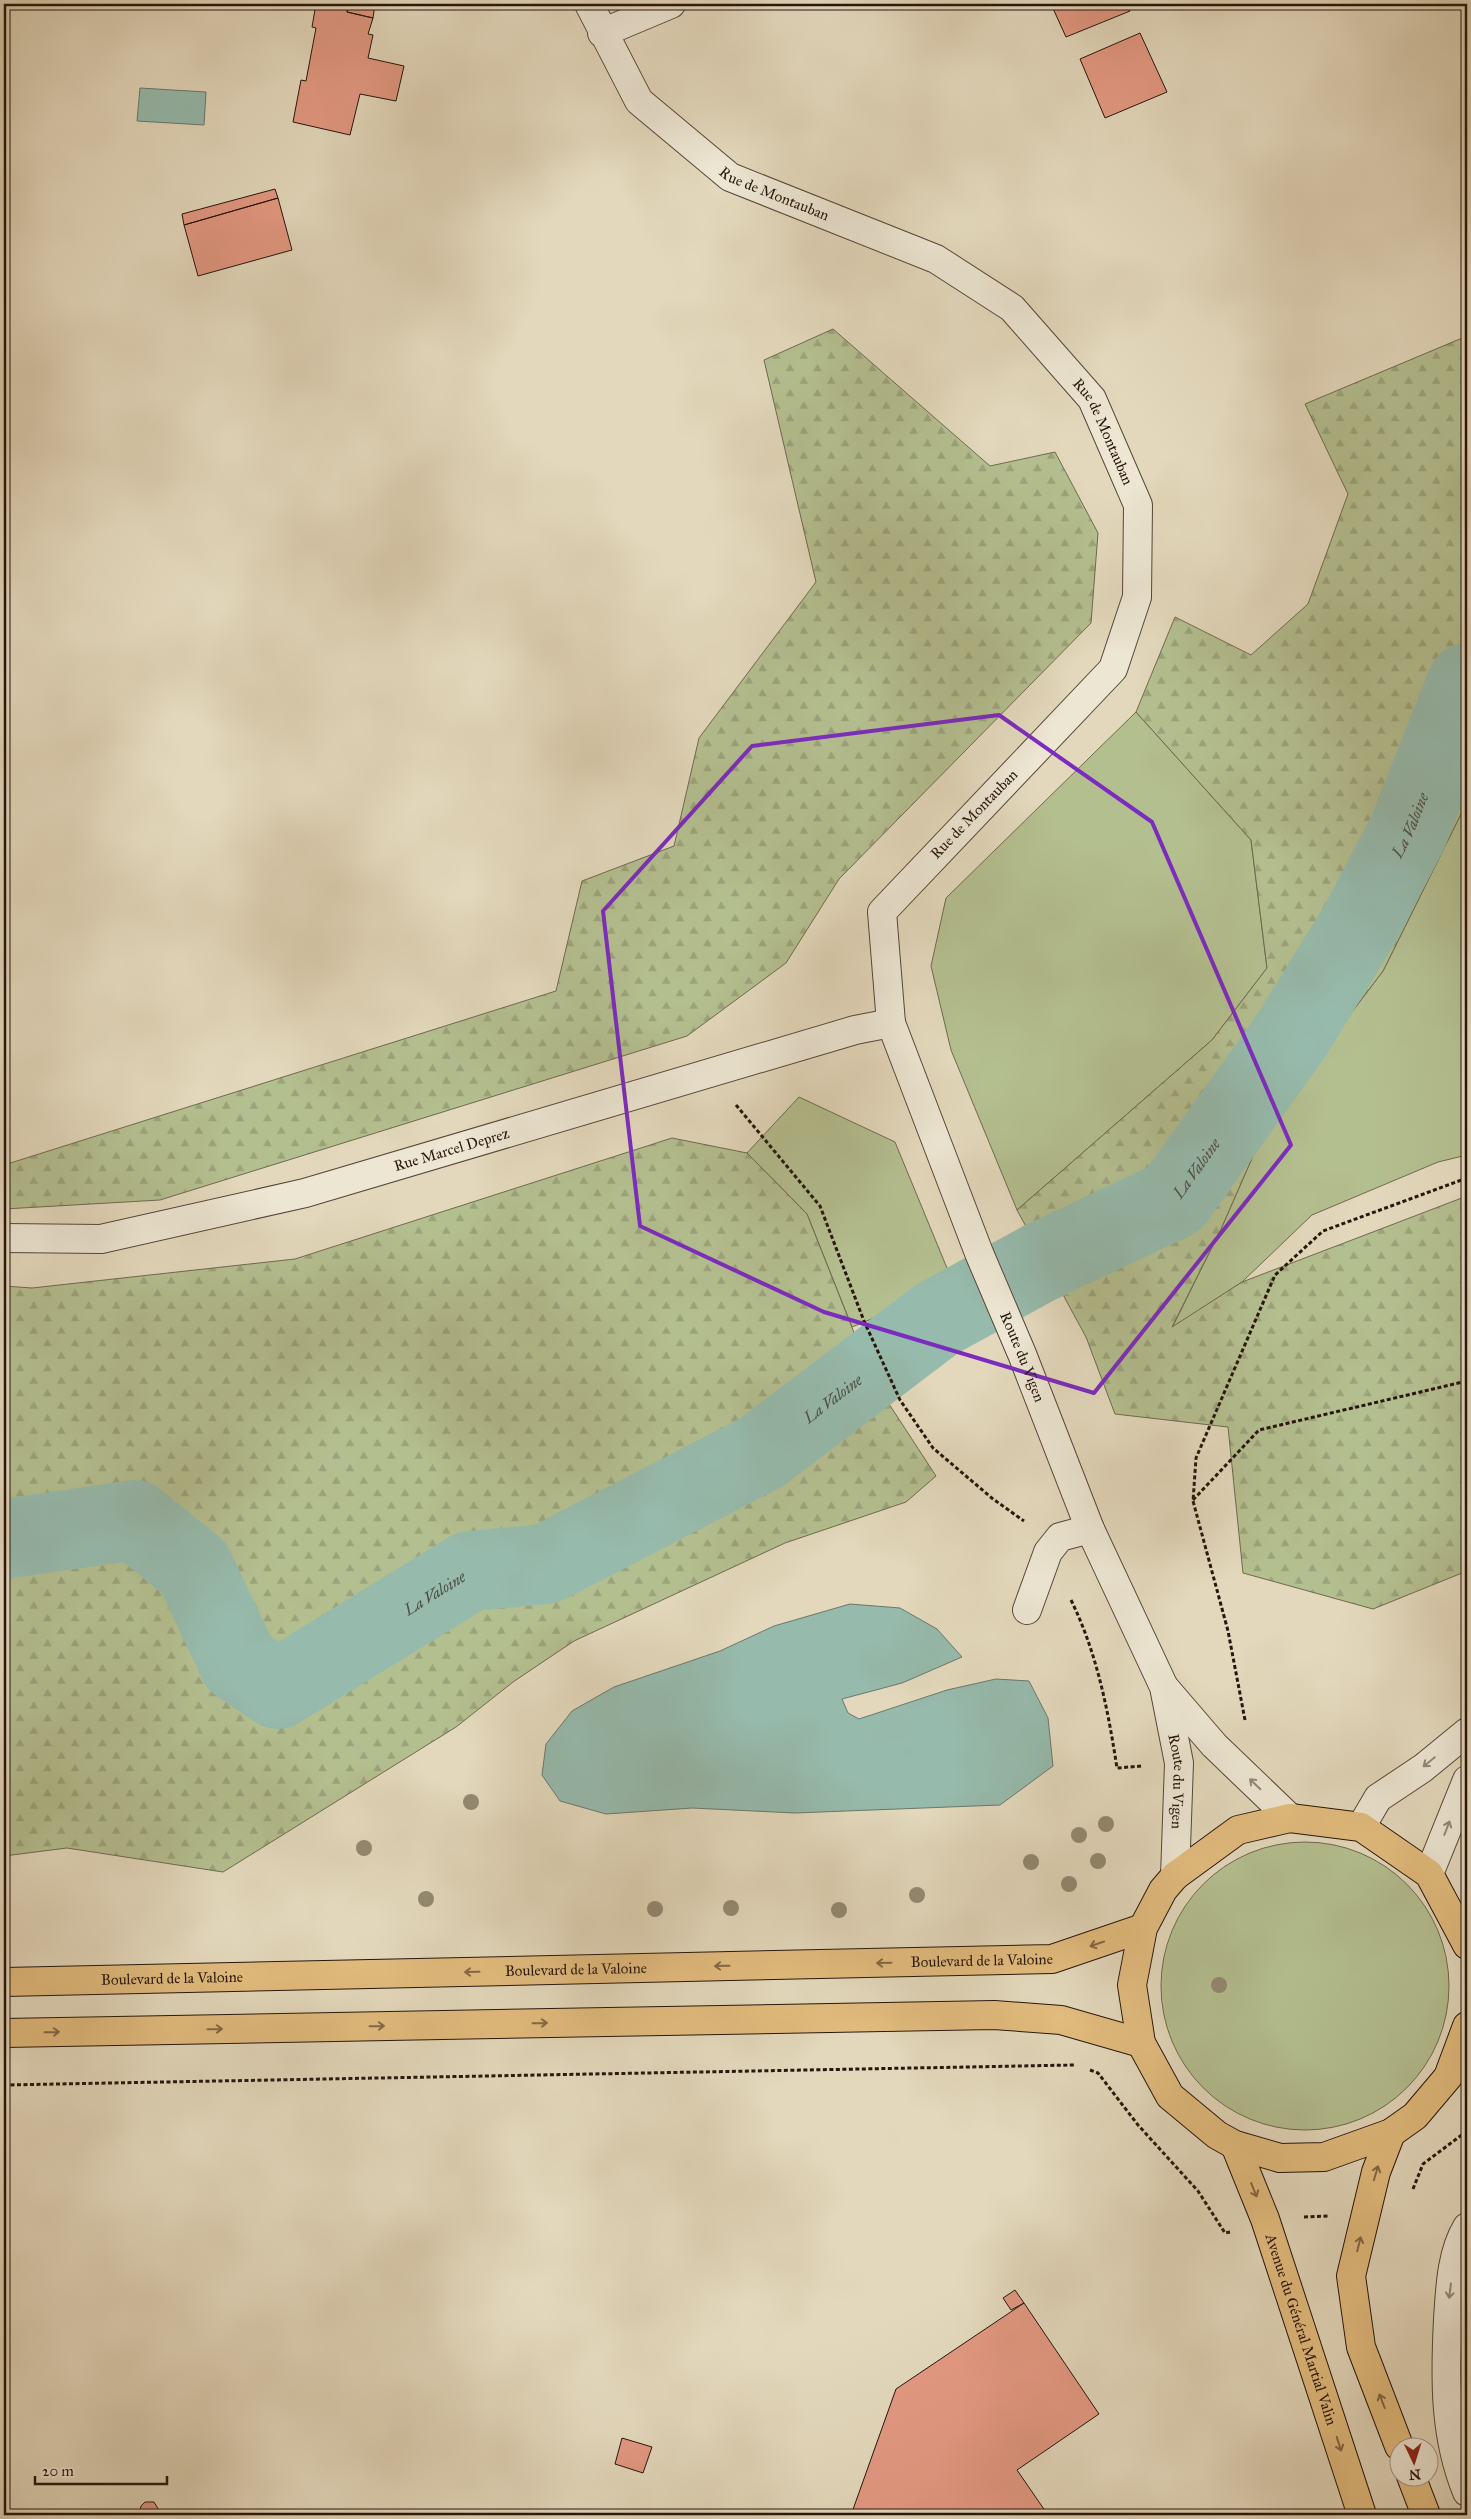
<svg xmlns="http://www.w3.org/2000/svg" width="1471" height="2519" font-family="'IM FELL Great Primer',serif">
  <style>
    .grass { fill: #b4bf90; stroke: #6e6a4e }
    .forest { fill: url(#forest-firs); stroke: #6e6a4e }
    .water { fill: #96baac; stroke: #6a786c }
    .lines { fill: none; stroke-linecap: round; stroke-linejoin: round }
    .river { stroke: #96baac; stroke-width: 80 }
    .building { fill: #e39982; stroke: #27150c }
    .minor-casing { stroke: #564638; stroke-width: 30 }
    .major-casing { stroke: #27150c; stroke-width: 30 }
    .path { stroke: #27150c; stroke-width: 3; stroke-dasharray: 4 2.5; stroke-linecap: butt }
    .minor { stroke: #ede6d3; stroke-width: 28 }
    .major { stroke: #e2bc7e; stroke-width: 28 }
    .tree { fill: #938971 }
    .oneway { stroke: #948879 }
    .oneway2 { stroke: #846845 }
    .marked { fill: none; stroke: #7b2cbf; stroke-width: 4; stroke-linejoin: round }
    .labels { text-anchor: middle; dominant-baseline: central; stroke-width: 4.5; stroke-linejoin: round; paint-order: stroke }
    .street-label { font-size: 15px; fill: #27150c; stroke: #ede6d3 }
    .water-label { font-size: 16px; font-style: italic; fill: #4e4f44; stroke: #ede6d3 }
  </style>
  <defs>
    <pattern id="forest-firs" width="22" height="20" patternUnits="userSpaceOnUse" patternTransform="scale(1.25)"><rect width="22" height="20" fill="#b4bf90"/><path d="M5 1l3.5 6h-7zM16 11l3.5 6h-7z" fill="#9ba37b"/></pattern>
  </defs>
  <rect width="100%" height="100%" fill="#e3d8bc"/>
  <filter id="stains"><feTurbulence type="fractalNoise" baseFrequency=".004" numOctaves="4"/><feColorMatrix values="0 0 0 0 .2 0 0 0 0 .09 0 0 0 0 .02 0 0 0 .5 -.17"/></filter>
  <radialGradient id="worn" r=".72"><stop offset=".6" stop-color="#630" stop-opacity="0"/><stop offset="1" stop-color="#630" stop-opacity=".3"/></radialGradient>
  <path class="grass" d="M 1136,712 L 1251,840 L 1267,968 L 1212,1040 L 1017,1210 L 951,1050 L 931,966 L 946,898 Z
    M 1467,802 L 1467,1155 L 1438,1162 L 1312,1215 L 1242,1282 L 1172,1328 L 1221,1229 L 1267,1124 L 1383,971 Z
    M 799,1097 L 895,1142 L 954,1285 L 852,1327 L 807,1214 L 747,1153 Z
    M1161 1986a144 144 0 1 1 288 0a144 144 0 1 1-288 0Z"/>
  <path class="forest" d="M 833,329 L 990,466 L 1055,452 L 1098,533 L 1091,623 L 839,879 L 786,963 L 687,1036 L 160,1200 L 4,1209 L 4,1165 L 556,991 L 582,881 L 674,846 L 699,738 L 816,582 L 764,360 Z
    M 1467,336 L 1467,802 L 1383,971 L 1267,1124 L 1221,1229 L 1172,1327 L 1242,1282 L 1467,1196 L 1467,1571 L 1373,1609 L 1243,1573 L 1228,1427 L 1115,1414 L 1086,1337 L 1017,1210 L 1212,1040 L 1267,968 L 1251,840 L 1136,712 L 1175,617 L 1251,655 L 1308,604 L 1348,494 L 1305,404 Z
    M 672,1138 L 747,1153 L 807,1214 L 872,1378 L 936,1476 L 906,1502 L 785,1543 L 574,1641 L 513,1682 L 456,1727 L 223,1872 L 67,1848 L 4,1856 L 4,1286 L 32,1288 L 295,1259 Z"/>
  <path class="water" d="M 140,88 L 206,92 L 204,125 L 137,121 Z
    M 850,1604 L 900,1608 L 937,1629 L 962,1657 L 902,1683 L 842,1699 L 848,1713 L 859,1719 L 947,1690 L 996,1679 L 1029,1681 L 1048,1718 L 1053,1766 L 1000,1805 L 795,1813 L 692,1808 L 606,1814 L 560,1801 L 542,1775 L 546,1744 L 572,1711 L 614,1687 L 720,1651 L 774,1626 Z"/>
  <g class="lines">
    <path class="river" id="s1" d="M 4,1539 L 135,1520 L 194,1568 L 239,1663 L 278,1689 L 470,1571 L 546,1564 L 762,1452 L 937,1319 L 1039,1263 L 1174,1199 L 1291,1036 L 1360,924 L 1408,832 L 1467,683"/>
  </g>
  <path class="building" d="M 316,4 L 349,4 L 347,12 L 373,18 L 368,34 L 373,35 L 368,58 L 404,66 L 396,101 L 360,94 L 350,135 L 293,122 L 301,80 L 306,81 L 316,28 L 312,27 Z
    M 349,4 L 375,4 L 373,18 L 347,12 Z
    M 1051,4 L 1127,4 L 1130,11 L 1066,37 Z
    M 1140,33 L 1167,92 L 1105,118 L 1080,59 Z
    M 275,189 L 278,198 L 184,225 L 182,214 Z
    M 278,198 L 292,250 L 198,276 L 184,225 Z
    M 1015,2290 L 1024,2303 L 1011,2310 L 1003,2298 Z
    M 1024,2303 L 1099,2414 L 1017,2470 L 1048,2515 L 851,2515 L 896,2389 Z
    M 622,2438 L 652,2447 L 643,2473 L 615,2464 Z
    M 145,2502 L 154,2502 L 160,2512 L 158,2515 L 142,2515 L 140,2512 L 141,2506 Z"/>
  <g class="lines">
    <g class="minor-casing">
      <g id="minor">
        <path id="s2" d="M 589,4 L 639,101 L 730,177 L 936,259 L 1012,308 L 1092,399 L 1138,505 L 1137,597 L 1113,669 L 882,912 L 891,1023 L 979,1253 L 1022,1354 L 1090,1529 L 1164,1687 L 1179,1763 L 1175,1876"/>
        <path d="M 602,33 L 671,4"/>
        <path id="s3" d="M 4,1238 L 101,1239 L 305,1193 L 855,1030 L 891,1023"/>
        <path d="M 1027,1610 L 1048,1552 L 1060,1537 L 1090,1529"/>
        <path d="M 1165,1688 L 1214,1745 L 1290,1818"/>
        <path d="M 1361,1827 L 1378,1798 L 1423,1768 L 1467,1732"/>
        <path d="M 1429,1874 L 1467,1780"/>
        <path d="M 1467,2227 C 1451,2253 1450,2290 1448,2319 C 1445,2378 1444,2436 1467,2492"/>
      </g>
    </g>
    <g class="major-casing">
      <g id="major">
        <path d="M 1467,1945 L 1429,1874 L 1361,1827 L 1290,1818 L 1238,1830 L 1175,1876 L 1163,1890 L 1143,1928 L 1132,1985 L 1141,2043 L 1170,2096 L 1217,2135 L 1235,2145 L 1280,2158 L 1324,2157 L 1391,2133 L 1415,2116 L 1448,2077 L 1467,2026"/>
        <path id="s4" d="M 4,1982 L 1052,1959 L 1143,1928"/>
        <path d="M 4,2033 L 994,2015 L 1061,2020 L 1141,2043"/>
        <path d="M 1391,2133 L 1376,2172 L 1351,2276 L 1361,2347 L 1399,2446"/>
        <path id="s5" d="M 1235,2145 L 1265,2219 L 1362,2515"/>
        <path d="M 1411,2476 L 1426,2515"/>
      </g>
    </g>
    <path class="path" d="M 736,1105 L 820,1206 L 864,1321 L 900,1400 L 933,1448 L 993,1499 L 1024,1521
      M 1193,1500 L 1259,1430 L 1467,1381
      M 1071,1600 C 1097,1653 1108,1710 1117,1768 L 1142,1766
      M 1245,1720 L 1228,1631 L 1193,1501 L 1196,1458 L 1275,1275 L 1323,1231 L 1467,1178
      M 1090,2070 L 1098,2073 L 1138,2125 L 1198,2191 L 1225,2233 L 1230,2232
      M 4,2085 L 1074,2065
      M 1413,2189 L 1423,2164 L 1467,2131
      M 1304,2217 L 1328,2216"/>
    <use href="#minor" class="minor"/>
    <use href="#major" class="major"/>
  </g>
  <g class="tree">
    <circle cx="471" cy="1802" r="8"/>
    <circle cx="1106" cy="1824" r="8"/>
    <circle cx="1079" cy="1835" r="8"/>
    <circle cx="364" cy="1848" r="8"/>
    <circle cx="1098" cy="1861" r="8"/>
    <circle cx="1031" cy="1862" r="8"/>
    <circle cx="1069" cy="1884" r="8"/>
    <circle cx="917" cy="1895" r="8"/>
    <circle cx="426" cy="1899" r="8"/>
    <circle cx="731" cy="1908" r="8"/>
    <circle cx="655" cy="1909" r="8"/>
    <circle cx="839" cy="1910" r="8"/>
    <circle cx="1219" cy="1985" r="8"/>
  </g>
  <defs><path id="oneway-shaft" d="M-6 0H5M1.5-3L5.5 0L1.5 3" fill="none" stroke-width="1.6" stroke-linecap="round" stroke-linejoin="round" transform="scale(1.25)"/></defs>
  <g class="oneway">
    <use href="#oneway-shaft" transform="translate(1429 1762) rotate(141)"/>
    <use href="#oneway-shaft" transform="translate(1255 1784) rotate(-136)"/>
    <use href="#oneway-shaft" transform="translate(1447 1828) rotate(-69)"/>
    <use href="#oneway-shaft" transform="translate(1450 2291) rotate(97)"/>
  </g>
  <g class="oneway2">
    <use href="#oneway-shaft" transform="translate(1097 1944) rotate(161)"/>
    <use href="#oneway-shaft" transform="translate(884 1963) rotate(179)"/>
    <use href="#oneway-shaft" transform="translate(722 1966) rotate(179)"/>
    <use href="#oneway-shaft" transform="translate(472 1972) rotate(179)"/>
    <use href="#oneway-shaft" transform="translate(540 2023) rotate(-1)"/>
    <use href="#oneway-shaft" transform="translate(377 2026) rotate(-1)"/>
    <use href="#oneway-shaft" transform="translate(215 2029) rotate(-1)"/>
    <use href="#oneway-shaft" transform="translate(52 2032) rotate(-1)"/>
    <use href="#oneway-shaft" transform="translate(1376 2173) rotate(-73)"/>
    <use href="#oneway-shaft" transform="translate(1254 2190) rotate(68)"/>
    <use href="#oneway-shaft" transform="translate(1359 2244) rotate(-76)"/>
    <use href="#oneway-shaft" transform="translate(1382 2401) rotate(-111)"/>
    <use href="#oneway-shaft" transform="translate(1339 2444) rotate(72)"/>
  </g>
  <path class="marked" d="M 999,715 L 1152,822 L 1291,1145 L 1094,1393 L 824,1312 L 640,1226 L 603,911 L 752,746 Z"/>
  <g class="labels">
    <g class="street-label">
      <text stroke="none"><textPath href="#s2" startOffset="275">Rue de Montauban</textPath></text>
      <text stroke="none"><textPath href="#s2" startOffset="695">Rue de Montauban</textPath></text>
      <text transform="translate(974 814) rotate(-46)">Rue de Montauban</text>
      <text stroke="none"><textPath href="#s3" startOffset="459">Rue Marcel Deprez</textPath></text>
      <text stroke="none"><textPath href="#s2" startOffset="1750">Route du Vigen</textPath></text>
      <text stroke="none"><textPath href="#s2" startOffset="2205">Route du Vigen</textPath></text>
      <text stroke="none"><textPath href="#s4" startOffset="978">Boulevard de la Valoine</textPath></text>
      <text stroke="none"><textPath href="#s4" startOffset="572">Boulevard de la Valoine</textPath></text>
      <text stroke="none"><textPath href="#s4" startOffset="168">Boulevard de la Valoine</textPath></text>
      <text stroke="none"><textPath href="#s5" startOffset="196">Avenue du Général Martial Valin</textPath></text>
    </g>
    <g class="water-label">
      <text stroke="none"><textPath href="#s1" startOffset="1834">La Valoine</textPath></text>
      <text stroke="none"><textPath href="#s1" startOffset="1429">La Valoine</textPath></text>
      <text stroke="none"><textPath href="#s1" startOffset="994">La Valoine</textPath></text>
      <text stroke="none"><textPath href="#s1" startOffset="544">La Valoine</textPath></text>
    </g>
  </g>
  <rect width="1471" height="2519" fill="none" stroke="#e3d8bc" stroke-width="20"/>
  <rect x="5" y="5" width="1461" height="2509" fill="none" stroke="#27150c" stroke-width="2.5"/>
  <rect x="10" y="10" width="1451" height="2499" fill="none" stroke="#27150c"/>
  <g transform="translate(1414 2462) rotate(176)"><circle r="24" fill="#ede6d3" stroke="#9e9283"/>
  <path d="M0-4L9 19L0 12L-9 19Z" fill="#8f2418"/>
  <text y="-8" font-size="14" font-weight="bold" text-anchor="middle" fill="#27150c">N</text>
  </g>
  <path d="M35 2476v8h132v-8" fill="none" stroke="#27150c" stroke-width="2.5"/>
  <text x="42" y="2476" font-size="15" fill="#27150c" stroke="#ede6d3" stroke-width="4" paint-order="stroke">20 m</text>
  <rect width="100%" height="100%" filter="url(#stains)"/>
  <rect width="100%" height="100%" fill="url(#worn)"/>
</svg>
